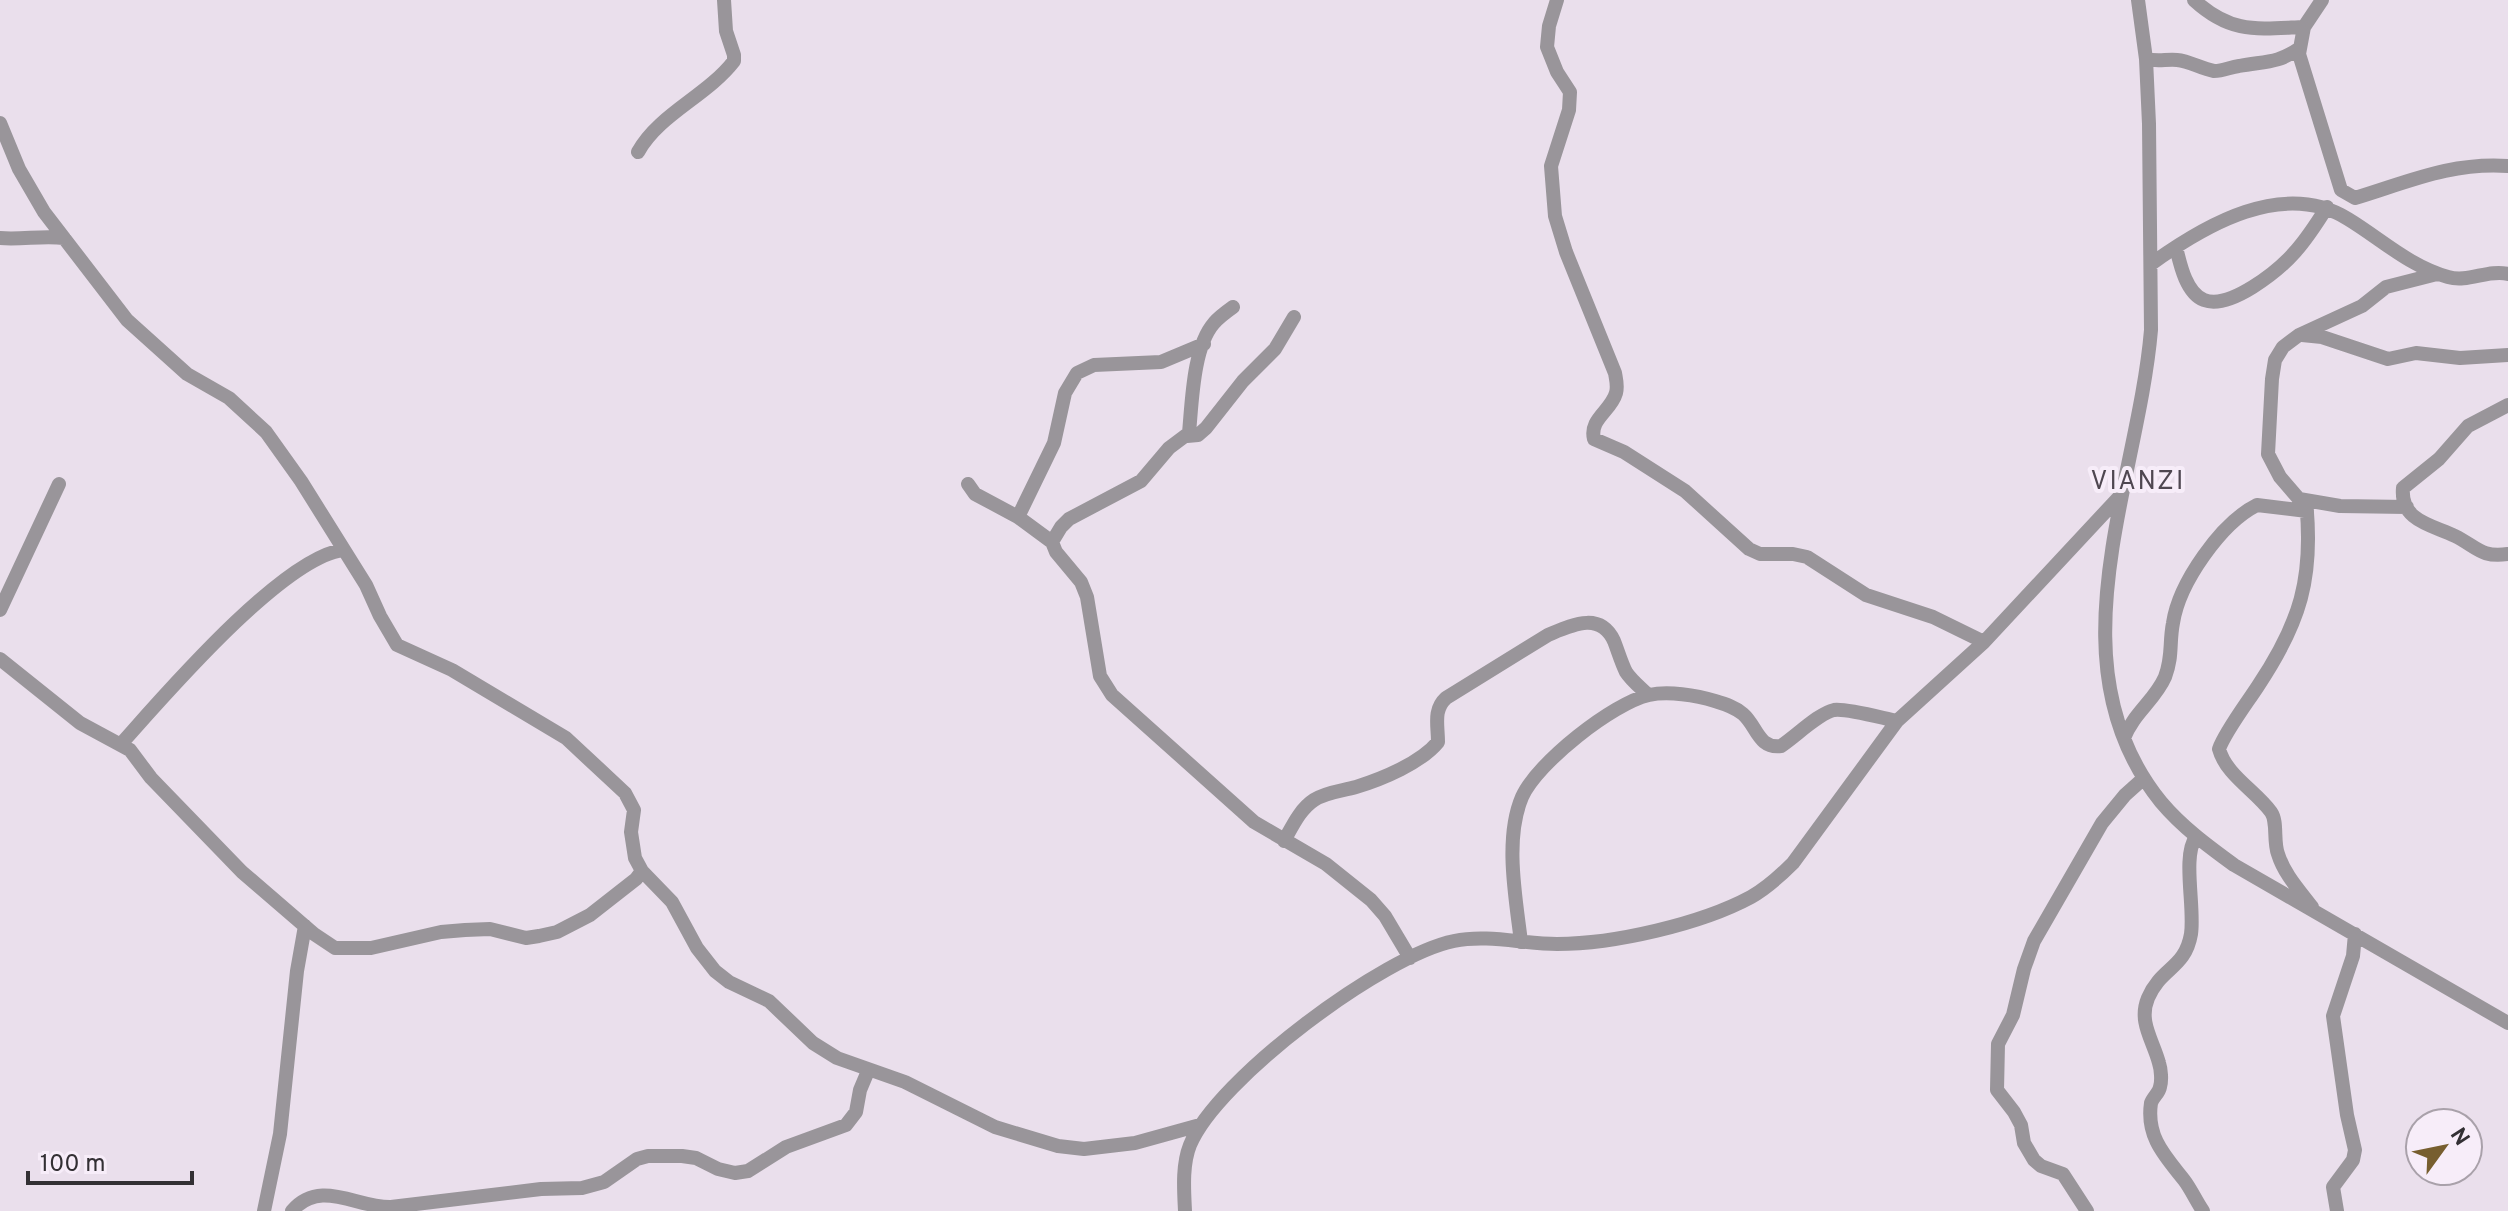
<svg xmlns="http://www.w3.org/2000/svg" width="2508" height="1211" font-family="Overpass,sans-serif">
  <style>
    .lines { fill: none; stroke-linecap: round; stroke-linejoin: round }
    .minor { stroke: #99959a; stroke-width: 14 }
    .labels { text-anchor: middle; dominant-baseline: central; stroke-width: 8; stroke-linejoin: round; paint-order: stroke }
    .quarter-label { font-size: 26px; letter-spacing: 2px; fill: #4f4751; stroke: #f7edf9 }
  </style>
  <rect width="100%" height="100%" fill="#eadfec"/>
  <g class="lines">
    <path class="minor" d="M 1557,0 L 1549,26 L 1547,47 L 1557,72 L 1570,92 L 1569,110 L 1551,166 L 1555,216 L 1566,252 L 1615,373 C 1616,379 1618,386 1616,393 C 1611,411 1589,419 1594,439 L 1624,452 L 1685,491 L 1749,549 L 1760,554 L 1793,554 L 1807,557 L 1866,595 L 1933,617 L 1984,642
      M 2138,0 L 2146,59 L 2149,124 L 2151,330 C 2138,483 2049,664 2161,802 C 2182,827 2208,846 2234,865 L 2508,1023
      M 2194,0 C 2231,34 2257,29 2304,27
      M 2322,0 L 2304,27 L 2299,54 L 2341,190 L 2355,198 C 2408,182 2451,162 2508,166
      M 2146,59 C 2158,62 2166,59 2177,60 C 2190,61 2201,69 2214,71 C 2224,71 2230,67 2239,66 C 2265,61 2277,64 2300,48
      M 0,123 L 19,169 L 44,212 L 127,320 L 187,374 L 229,398 L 266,432 L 301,481 L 366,585 L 380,616 L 397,645 L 452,670 L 566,738 L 625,793 L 634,810 L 631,832 L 635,858 L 642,871 L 672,902 L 697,948 L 715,971 L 729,982 L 769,1001 L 813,1043 L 837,1058 L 905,1082 L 995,1127 L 1058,1146 L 1084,1149 L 1135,1143 L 1200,1125
      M 638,152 C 659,114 707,96 734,61 L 734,55 L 726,31 L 724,0
      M 0,238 C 22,240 43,235 64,238
      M 2176,247 C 2180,264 2186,293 2204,300 C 2230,310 2278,271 2294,253 C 2307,239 2317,223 2327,207
      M 2151,264 C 2205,225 2283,179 2348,219 C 2381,239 2409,266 2448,277 C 2468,283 2488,269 2508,274
      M 1233,307 C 1226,312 1219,317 1214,323 C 1193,347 1192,402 1189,433 L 1169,448 L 1141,481 L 1069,519 L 1061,527 L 1052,542 L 1056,552 L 1081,582 L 1087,597 L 1100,676 L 1112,695 L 1254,822 L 1326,864 L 1371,900 L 1385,916 L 1410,958
      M 2302,335 L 2322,337 L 2388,359 L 2416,353 L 2460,358 L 2508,355
      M 2508,405 L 2468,426 L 2439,459 L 2403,488 C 2400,521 2432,525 2455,536 C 2477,547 2481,558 2508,554
      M 1187,436 L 1198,435 L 1206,428 L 1243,381 L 1275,349 L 1294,317
      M 968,484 L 975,494 L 1018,517 L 1052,542
      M 2306,501 C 2314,578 2300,623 2258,686 C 2247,703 2225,732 2219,749 C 2226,775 2256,791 2271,812 C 2278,822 2273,841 2278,854 C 2284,874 2300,891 2312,907
      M 2407,507 L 2340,506 L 2299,499 L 2280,477 L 2268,454 L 2272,379 L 2275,360 L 2283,347 L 2299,335 L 2362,306 L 2386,287 L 2437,274
      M 1018,517 L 1054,443 L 1065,393 L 1077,373 L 1094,365 L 1161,362 L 1204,344
      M 0,610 L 59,484
      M 0,659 L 80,723 L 130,750 L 151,778 L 242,872 L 314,934 L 335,948 L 371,948 L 441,932 L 465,930 L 490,929 L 526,938 L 539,936 L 557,932 L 590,915 L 636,879 L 642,871
      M 2124,738 C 2133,714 2155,700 2165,677 C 2173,656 2169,643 2173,623 C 2179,583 2221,523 2257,505 L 2307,511
      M 121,744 C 164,696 282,558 343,550
      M 2196,837 C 2182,856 2195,907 2191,934 C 2185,969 2161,967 2148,998 C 2138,1022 2153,1040 2159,1063 C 2161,1069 2162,1081 2160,1087 C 2159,1093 2153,1097 2151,1103 C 2146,1137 2165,1156 2184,1180 C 2191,1189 2196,1201 2203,1211
      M 1284,841 C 1292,827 1300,809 1314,800 C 1326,792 1342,791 1356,787 C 1382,779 1421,763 1438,742 C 1438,725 1433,710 1446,698 L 1548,635 C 1572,625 1600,611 1614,641 C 1618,651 1621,662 1626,672 C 1631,680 1641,688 1648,695
      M 1521,942 C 1516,899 1504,839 1522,797 C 1537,763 1613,703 1649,695 C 1668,691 1696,695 1715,701 C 1725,704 1735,707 1743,714 C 1757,726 1758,749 1781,746 C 1795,737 1819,713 1834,710 C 1846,708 1882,718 1897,721
      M 264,1211 L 280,1134 L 297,971 L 305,926
      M 292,1211 C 320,1178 357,1208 391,1207 L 541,1189 L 582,1188 L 604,1182 L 637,1159 L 648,1156 L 682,1156 L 696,1158 L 718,1169 L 735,1173 L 748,1171 L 786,1147 L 846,1125 L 856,1112 L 860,1090 L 868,1071
      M 1185,1211 C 1184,1190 1182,1165 1190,1145 C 1217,1079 1384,955 1454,941 C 1488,934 1523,944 1557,944 C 1614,944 1701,924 1751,897 C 1767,888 1780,876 1793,863 L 1897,721 L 1984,642 L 2121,495
      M 2087,1211 L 2063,1174 L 2041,1166 L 2034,1160 L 2024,1143 L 2021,1125 L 2014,1112 L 1997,1090 L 1998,1044 L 2013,1015 L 2024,969 L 2034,941 L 2102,823 L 2125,795 L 2144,778
      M 2337,1211 L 2333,1187 L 2353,1160 L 2355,1150 L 2347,1115 L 2333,1016 L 2353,956 L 2355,934"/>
  </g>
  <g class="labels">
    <g class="quarter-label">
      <text x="2138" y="482">VIANZI</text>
    </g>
  </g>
  <g transform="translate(2444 1147) rotate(57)"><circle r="38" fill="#f7edf9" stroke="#a9a1aa" stroke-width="2"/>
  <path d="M0-6L14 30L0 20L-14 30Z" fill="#775e2f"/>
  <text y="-12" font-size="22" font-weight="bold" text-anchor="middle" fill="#333034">N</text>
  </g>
  <path d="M28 1171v12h164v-12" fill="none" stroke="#333034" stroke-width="4"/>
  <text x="40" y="1171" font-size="24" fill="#333034" stroke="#f7edf9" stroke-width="6" paint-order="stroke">100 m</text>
</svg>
